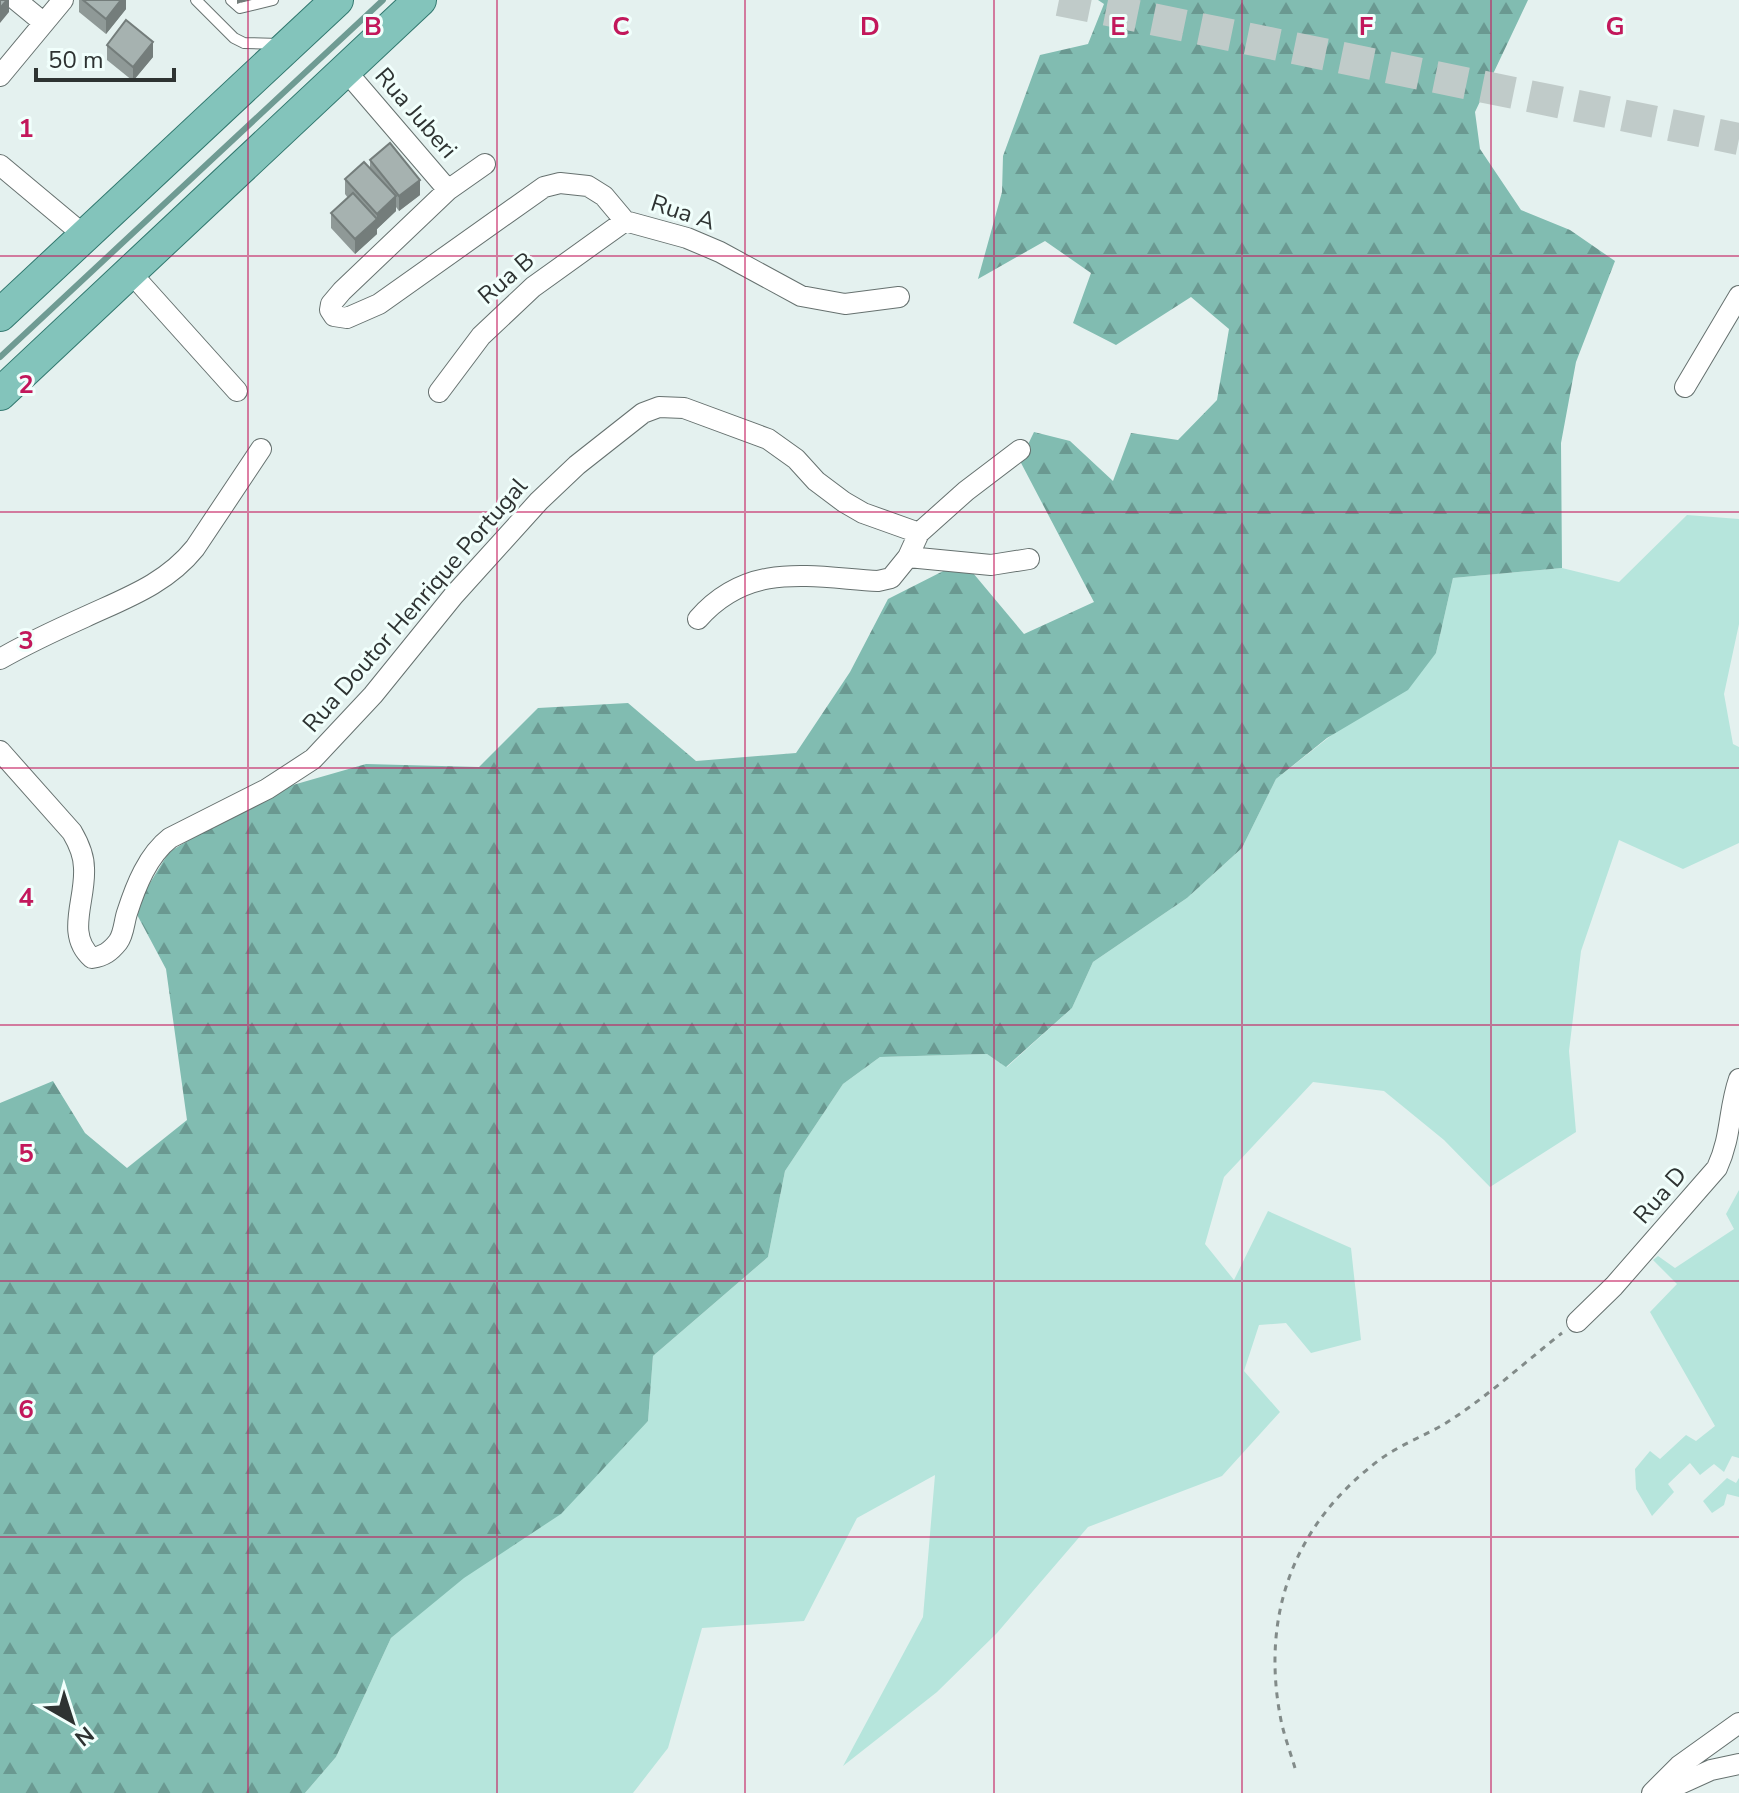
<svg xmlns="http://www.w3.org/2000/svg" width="1739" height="1793" font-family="'Nunito Sans',sans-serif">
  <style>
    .grass { fill: #b6e5dc }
    .forest { fill: url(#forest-firs) }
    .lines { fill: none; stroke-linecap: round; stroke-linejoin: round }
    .stream { stroke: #6f9b93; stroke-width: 6 }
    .primary-tunnel { stroke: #c0cbc9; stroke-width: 32; stroke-dasharray: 32 16; stroke-linecap: butt }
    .service-casing { stroke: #66716f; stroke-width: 12 }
    .minor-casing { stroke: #66716f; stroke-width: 22 }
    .primary-casing { stroke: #30776e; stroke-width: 34 }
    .path { stroke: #828b89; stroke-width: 3; stroke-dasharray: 6 6; stroke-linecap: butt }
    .service { stroke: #fff; stroke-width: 10 }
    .minor { stroke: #fff; stroke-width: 20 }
    .primary { stroke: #83c4bb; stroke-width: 32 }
    .wall { fill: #8f9997 }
    .shaded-wall { fill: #747d7b }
    .building { fill: #a6b2b0; stroke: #747d7b; stroke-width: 2 }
    .grid { fill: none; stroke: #c2185b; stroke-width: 2; stroke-opacity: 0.55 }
    .labels { text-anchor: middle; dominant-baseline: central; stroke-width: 6; stroke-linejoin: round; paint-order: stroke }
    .street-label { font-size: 24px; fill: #2e3332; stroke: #f1fffc }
    .grid-label { font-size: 26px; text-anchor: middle; font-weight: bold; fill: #c2185b; stroke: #f1fffc; stroke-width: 6; stroke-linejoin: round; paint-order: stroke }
  </style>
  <defs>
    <pattern id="forest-firs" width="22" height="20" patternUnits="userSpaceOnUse" patternTransform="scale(2)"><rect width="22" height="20" fill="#81bcb1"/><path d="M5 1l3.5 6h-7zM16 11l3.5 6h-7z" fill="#6a9991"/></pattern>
  </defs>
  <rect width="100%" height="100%" fill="#e4f1ef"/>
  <path class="grass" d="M 1687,515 L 1739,519 L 1739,624 L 1724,694 L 1733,744 L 1739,747 L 1739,843 L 1683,869 L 1619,840 L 1581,951 L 1569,1051 L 1576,1132 L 1490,1187 L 1444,1140 L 1384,1091 L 1313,1082 L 1224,1177 L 1205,1244 L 1234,1280 L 1268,1211 L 1351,1248 L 1361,1340 L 1311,1353 L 1286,1323 L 1259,1325 L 1244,1371 L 1280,1412 L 1222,1476 L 1088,1527 L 997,1633 L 937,1692 L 843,1766 L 923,1617 L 935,1475 L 857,1518 L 804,1621 L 702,1628 L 668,1748 L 633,1793 L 305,1793 L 336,1757 L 391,1638 L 648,1421 L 653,1356 L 768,1257 L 785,1171 L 843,1084 L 880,1057 L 987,1054 L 1007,1067 L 1072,1008 L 1093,962 L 1187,898 L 1242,848 L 1276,779 L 1436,653 L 1453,578 L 1562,568 L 1619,582 Z
    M 1739,1190 L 1739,1458 L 1732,1456 L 1724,1472 L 1714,1464 L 1700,1475 L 1690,1463 L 1668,1484 L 1674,1492 L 1652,1516 L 1636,1489 L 1635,1469 L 1650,1451 L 1660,1459 L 1686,1435 L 1696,1441 L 1715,1426 L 1650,1312 L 1677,1284 L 1653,1260 L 1658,1256 L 1675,1268 L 1734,1229 L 1726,1214 Z
    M 1727,1478 L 1736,1483 L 1739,1478 L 1739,1497 L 1727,1494 L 1724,1505 L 1712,1513 L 1703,1501 Z"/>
  <path class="forest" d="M 1098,0 L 1528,0 L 1475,112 L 1480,149 L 1521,210 L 1570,230 L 1615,261 L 1576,362 L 1561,443 L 1562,568 L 1453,578 L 1436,653 L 1408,690 L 1327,738 L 1276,779 L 1242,848 L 1187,898 L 1093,962 L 1072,1008 L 1006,1067 L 987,1054 L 880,1057 L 843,1084 L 785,1171 L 768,1257 L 653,1356 L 648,1421 L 561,1514 L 464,1578 L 391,1638 L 336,1757 L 305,1793 L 0,1793 L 0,1103 L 53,1081 L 85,1133 L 127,1168 L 187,1120 L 166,969 L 134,909 L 169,852 L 272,791 L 366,764 L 479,767 L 538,708 L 628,703 L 696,761 L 796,753 L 850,672 L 888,599 L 963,561 L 1024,634 L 1094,602 L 1020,461 L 1034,432 L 1070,441 L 1113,481 L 1131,433 L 1178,440 L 1217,400 L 1229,329 L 1191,297 L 1116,345 L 1073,323 L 1091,273 L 1045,241 L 978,279 L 1002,192 L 1003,156 L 1040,55 L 1088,44 L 1104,4 Z"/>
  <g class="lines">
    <path class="stream" d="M 0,357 L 383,0"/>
    <path class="primary-tunnel" d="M 1059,0 L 1739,139"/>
    <g class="service-casing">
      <path id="service" d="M 196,0 L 234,38 L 244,43 L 279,44
        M 231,0 L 240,8 L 273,0"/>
    </g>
    <g class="minor-casing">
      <path id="minor" d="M 16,0 L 44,23
        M 345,70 L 448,190
        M 0,76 L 63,0
        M 485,164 L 448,190 L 342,291 L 331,304 L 330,310 L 334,316 L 347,318 L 379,304 L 544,187 L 560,183 L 588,186 L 604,196 L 625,221 L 687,238 L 720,252 L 801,296 L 845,304 L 899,297
        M 0,165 L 85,236
        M 130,272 L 237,391
        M 1685,387 L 1739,296
        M 439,392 L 481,336 L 533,287 L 625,221
        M 1020,450 L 966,491 L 919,533 L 908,557 L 991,565 L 1029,559
        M 698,619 C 749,561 809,577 878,581 L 891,578 L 908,557
        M 0,659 C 28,643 56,630 85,617 C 126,598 166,584 195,548 L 261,449
        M 0,751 L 72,832 C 79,844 84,855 84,868 C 86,901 65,934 92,958 C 104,956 110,952 118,942 C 124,934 124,922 127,913 C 136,885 148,855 170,838 L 267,789 L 313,759 L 373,695 L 454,595 L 539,501 L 577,465 L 643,413 L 659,407 L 684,408 L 768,439 L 796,459 L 816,481 L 844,502 L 863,513 L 919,533
        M 1577,1322 L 1614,1286 L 1717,1168 C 1732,1135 1728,1111 1739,1079
        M 1652,1793 L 1679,1766 L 1739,1723
        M 1660,1793 L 1711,1770 L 1739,1764"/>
    </g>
    <g class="primary-casing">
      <path id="primary" d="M 0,315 L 337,0
        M 0,394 L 420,0"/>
    </g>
    <path class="path" d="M 1295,1768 C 1290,1751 1283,1733 1280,1715 C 1261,1611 1296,1521 1382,1458 C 1402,1444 1426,1435 1446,1423 C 1487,1397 1524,1363 1562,1333"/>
    <use href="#service" class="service"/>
    <use href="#minor" class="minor"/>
    <use href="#primary" class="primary"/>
  </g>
  <path class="wall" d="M 79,0 L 126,0 L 126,9 L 106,34 L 79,12 Z
    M 107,45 L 153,57 L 133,81 L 107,60 Z
    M 370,160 L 420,195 L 399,211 L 396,207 L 396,211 L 377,229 L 377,234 L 355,254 L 331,228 L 331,213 L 348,198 L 345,194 L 345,179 L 370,168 Z"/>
  <path class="shaded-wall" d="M 7,0 L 9,0 L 9,12 L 0,23 L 0,8 Z
    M 121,0 L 126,0 L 126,9 L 106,34 L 106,19 Z
    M 237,0 L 248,0 L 237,4 Z
    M 153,42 L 153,57 L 133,81 L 133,67 Z
    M 420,180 L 420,195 L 399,211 L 399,196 Z
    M 396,196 L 396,211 L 377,229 L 377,234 L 355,254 L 355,239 L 377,219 L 377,214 Z"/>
  <path class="building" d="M 0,0 L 7,0 L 0,8 Z
    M 83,0 L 121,0 L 106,19 Z
    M 126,20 L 153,42 L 133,67 L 107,45 Z
    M 390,143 L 420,180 L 399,196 L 370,160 Z
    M 364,162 L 396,196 L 377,214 L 345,179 Z
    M 353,193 L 377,219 L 355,239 L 331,213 Z"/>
  <path class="grid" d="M 248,0 L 248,1793M 497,0 L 497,1793M 745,0 L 745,1793M 994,0 L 994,1793M 1242,0 L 1242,1793M 1491,0 L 1491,1793M 0,256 L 1739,256M 0,512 L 1739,512M 0,768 L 1739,768M 0,1025 L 1739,1025M 0,1281 L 1739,1281M 0,1537 L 1739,1537"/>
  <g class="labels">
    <g class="street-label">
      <text transform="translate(416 113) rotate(49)">Rua Juberi</text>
      <text transform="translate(683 212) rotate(18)">Rua A</text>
      <text transform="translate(506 278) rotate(-41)">Rua B</text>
      <text transform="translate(415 605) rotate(-49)">Rua Doutor Henrique Portugal</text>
      <text transform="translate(1660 1195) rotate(-49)">Rua D</text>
    </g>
  </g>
  <g class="grid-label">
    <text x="373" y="35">B</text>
    <text x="621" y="35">C</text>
    <text x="870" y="35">D</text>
    <text x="1118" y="35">E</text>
    <text x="1366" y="35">F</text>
    <text x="1615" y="35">G</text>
    <text x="26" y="137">1</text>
    <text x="26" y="393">2</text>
    <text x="26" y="649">3</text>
    <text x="26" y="906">4</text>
    <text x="26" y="1162">5</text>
    <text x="26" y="1418">6</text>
  </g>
  <g transform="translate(72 1721) rotate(141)" stroke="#f1fffc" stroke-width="6" paint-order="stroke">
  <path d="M0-6L14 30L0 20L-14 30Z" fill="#2e3332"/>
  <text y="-12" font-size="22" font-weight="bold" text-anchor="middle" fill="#2e3332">N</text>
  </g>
  <path d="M36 68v12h138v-12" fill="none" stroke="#2e3332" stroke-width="4"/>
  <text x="48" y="68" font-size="24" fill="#2e3332" stroke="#f1fffc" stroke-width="6" paint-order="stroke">50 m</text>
</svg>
